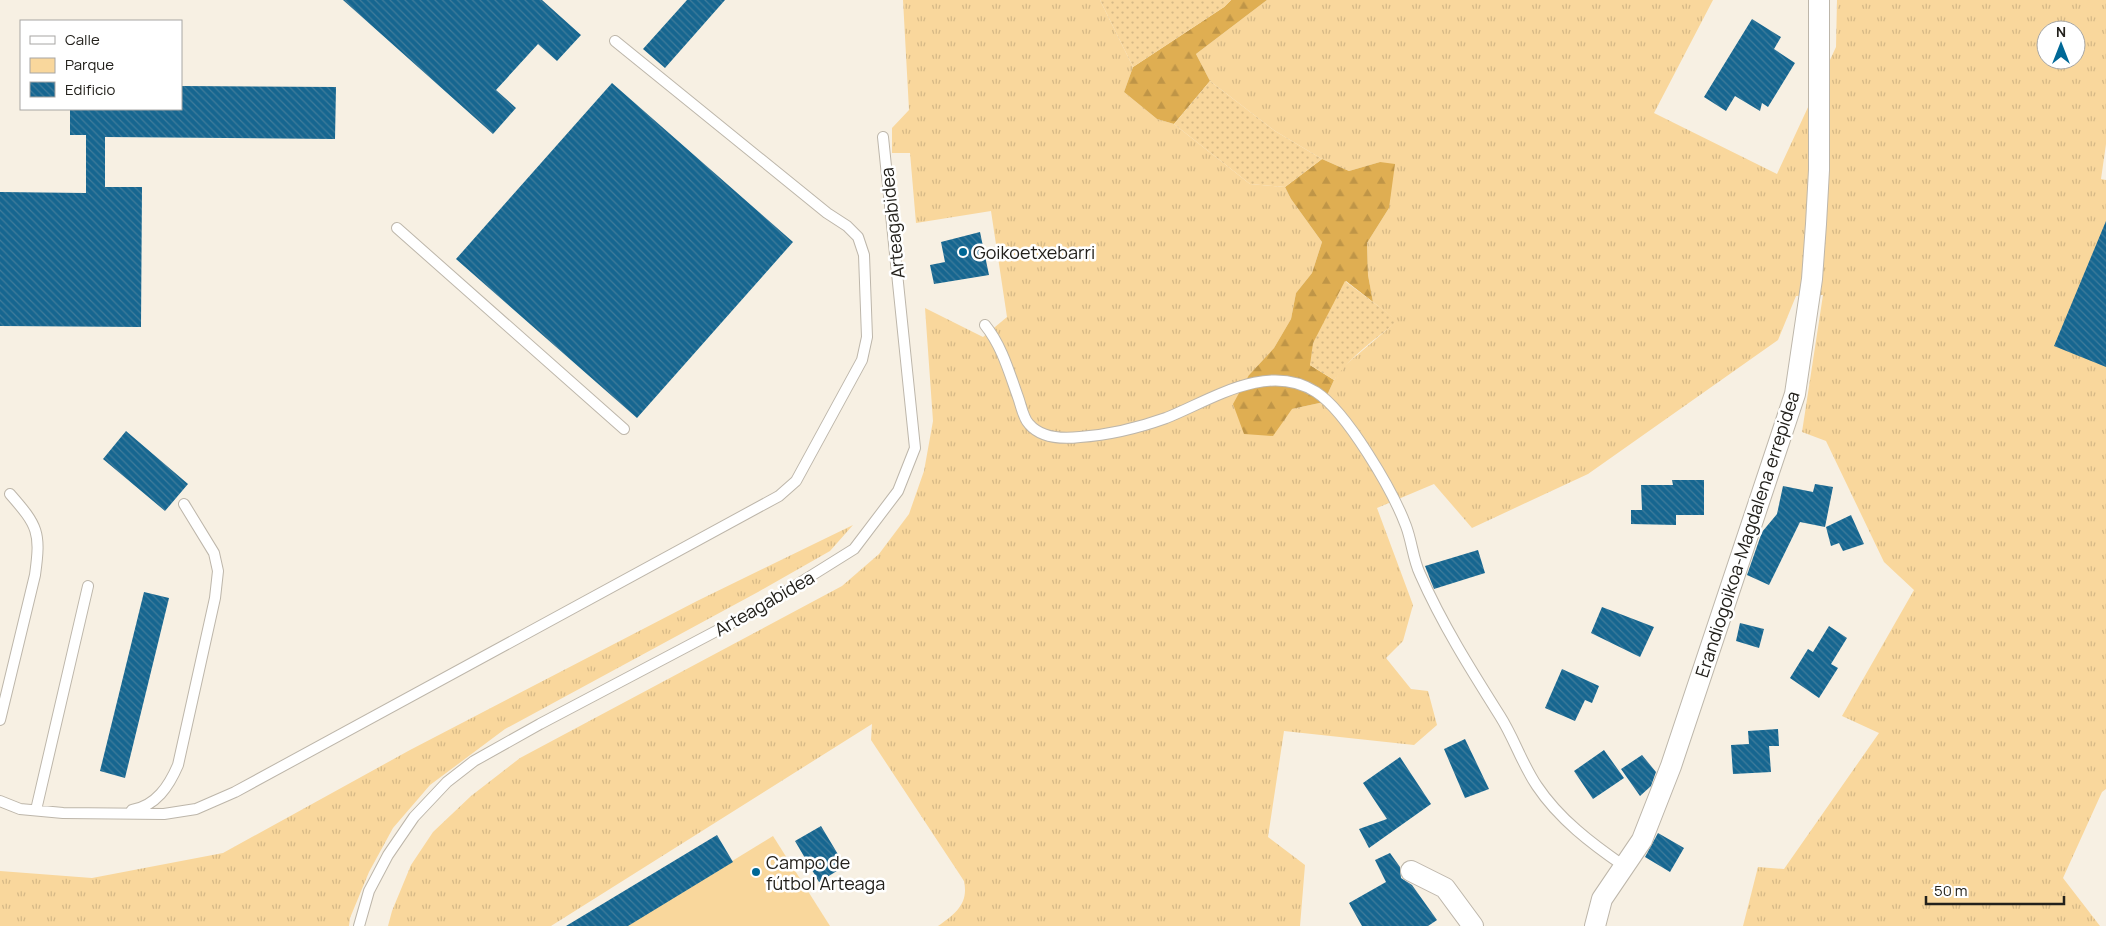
<svg xmlns="http://www.w3.org/2000/svg" width="2106" height="926" font-family="Manrope,sans-serif">
  <style>
    .grass { fill: url(#grass-tufts); fill-rule: evenodd }
    .forest { fill: url(#forest-firs) }
    .park { fill: #f9d79c }
    .garden { fill: url(#garden-dots) }
    .building { fill: url(#building-back-hatch) }
    .lines { fill: none; stroke-linecap: round; stroke-linejoin: round }
    .lane-casing { stroke: #bdb6aa; stroke-width: 12 }
    .street-casing { stroke: #bdb6aa; stroke-width: 22 }
    .lane { stroke: #fff; stroke-width: 10 }
    .street { stroke: #fff; stroke-width: 20 }
    .poi-dot { fill: #006896; stroke: #fff; stroke-width: 2 }
    .labels { text-anchor: middle; dominant-baseline: central; stroke-width: 5; stroke-linejoin: round; paint-order: stroke }
    .street-label { font-size: 18px; fill: #23211c; stroke: #fff }
    .poi-label { font-size: 18px; fill: #23211c; stroke: #fff; text-anchor: start }
  </style>
  <defs>
    <pattern id="grass-tufts" width="24" height="20" patternUnits="userSpaceOnUse" patternTransform="scale(1.25)"><rect width="24" height="20" fill="#f9d79c"/><path d="M3 7l-1-3M5 7V3M7 7l1-3M15 17l-1-3M17 17v-4M19 17l1-3" fill="none" stroke="#d5b886"/></pattern>
    <pattern id="forest-firs" width="22" height="20" patternUnits="userSpaceOnUse" patternTransform="scale(1.25)"><rect width="22" height="20" fill="#dfae52"/><path d="M5 1l3.5 6h-7zM16 11l3.5 6h-7z" fill="#bf9547"/></pattern>
    <pattern id="garden-dots" width="8" height="8" patternUnits="userSpaceOnUse" patternTransform="scale(1.25)"><rect width="8" height="8" fill="#f9d79c"/><path d="M2 2h.1M6 6h.1" fill="none" stroke="#d5b886" stroke-width="1.8" stroke-linecap="round"/></pattern>
    <pattern id="building-back-hatch" width="6" height="6" patternUnits="userSpaceOnUse" patternTransform="scale(1.25)"><rect width="6" height="6" fill="#166690"/><path d="M-1 5l2 2M0 0l6 6M5-1l2 2" fill="none" stroke="#407c9b"/></pattern>
  </defs>
  <rect width="100%" height="100%" fill="#f7f0e3"/>
  <path class="grass" d="M 903,0 L 1100,0 L 1133,67 L 1124,92 L 1157,119 L 1174,124 L 1250,184 L 1285,187 L 1291,199 L 1322,242 L 1312,273 L 1296,293 L 1291,319 L 1274,348 L 1249,375 L 1292,409 L 1324,402 L 1334,380 L 1342,368 L 1397,321 L 1373,302 L 1368,275 L 1367,243 L 1389,208 L 1380,162 L 1349,171 L 1322,159 L 1275,131 L 1210,81 L 1196,54 L 1267,0 L 1713,0 L 1654,113 L 1777,174 L 1836,47 L 1837,0 L 2106,0 L 2106,144 L 2101,179 L 2106,180 L 2106,789 L 2102,792 L 2063,878 L 2100,926 L 1743,926 L 1758,867 L 1784,869 L 1879,733 L 1842,716 L 1914,590 L 1884,562 L 1826,441 L 1802,432 L 1823,295 L 1796,296 L 1778,340 L 1588,474 L 1472,528 L 1434,484 L 1377,508 L 1413,605 L 1403,641 L 1386,658 L 1411,689 L 1428,691 L 1437,725 L 1414,745 L 1284,731 L 1268,837 L 1305,865 L 1300,926 L 938,926 C 955,914 969,904 964,881 L 871,740 L 872,724 L 551,926 L 388,926 L 392,911 L 411,865 L 433,832 L 471,796 L 520,758 L 842,586 L 879,554 L 909,514 L 924,471 L 933,421 L 925,308 L 983,337 L 1007,317 L 991,211 L 916,223 L 910,153 L 892,153 L 892,128 L 909,110 ZM 2046,30 L 2076,30 L 2076,60 L 2046,60 Z
    M 853,525 L 830,551 L 758,592 L 505,729 L 430,785 L 393,828 L 369,872 L 350,918 L 349,926 L 0,926 L 0,871 L 92,878 L 223,853 L 410,750 L 697,601 Z"/>
  <path class="forest" d="M 1231,0 L 1267,0 L 1196,54 L 1210,81 L 1174,124 L 1157,119 L 1124,92 L 1133,67 L 1224,7 Z
    M 1322,159 L 1349,171 L 1380,162 L 1395,164 L 1389,208 L 1367,243 L 1368,275 L 1373,302 L 1346,281 L 1310,365 L 1334,380 L 1324,402 L 1292,409 L 1273,436 L 1244,434 L 1233,404 L 1249,375 L 1274,348 L 1291,319 L 1296,293 L 1312,273 L 1322,242 L 1291,199 L 1285,187 Z"/>
  <path class="park" d="M 773,836 L 830,926 L 626,926 Z"/>
  <path class="garden" d="M 1100,0 L 1231,0 L 1224,7 L 1133,67 Z
    M 1210,81 L 1275,131 L 1322,159 L 1285,187 L 1250,184 L 1174,124 Z
    M 1345,281 L 1398,321 C 1375,339 1351,356 1334,380 L 1310,365 L 1313,343 Z"/>
  <path class="building" d="M 343,0 L 542,0 L 581,35 L 557,61 L 538,44 L 496,90 L 516,108 L 493,134 Z
    M 687,0 L 725,0 L 665,68 L 643,49 Z
    M 1752,19 L 1781,37 L 1774,49 L 1795,63 L 1768,107 L 1762,103 L 1760,111 L 1735,96 L 1726,111 L 1704,97 Z
    M 612,83 L 793,242 L 637,418 L 456,259 Z
    M 181,86 L 336,87 L 335,139 L 105,137 L 105,187 L 142,187 L 141,327 L 0,326 L 0,192 L 86,193 L 86,135 L 70,135 L 70,109 L 181,109 Z
    M 2106,221 L 2106,367 L 2054,346 Z
    M 980,232 L 989,275 L 934,284 L 930,265 L 945,262 L 941,242 Z
    M 126,431 L 188,484 L 165,511 L 103,459 Z
    M 1672,480 L 1704,480 L 1704,515 L 1676,515 L 1676,525 L 1631,524 L 1631,510 L 1642,510 L 1641,485 L 1673,485 Z
    M 1815,484 L 1833,487 L 1825,527 L 1800,522 L 1769,585 L 1747,575 L 1762,532 L 1777,514 L 1783,486 L 1813,492 Z
    M 1851,515 L 1864,544 L 1843,551 L 1839,543 L 1831,546 L 1826,527 Z
    M 1478,550 L 1485,573 L 1434,589 L 1425,566 Z
    M 144,592 L 169,598 L 125,778 L 100,771 Z
    M 1602,607 L 1654,627 L 1640,657 L 1591,633 Z
    M 1740,623 L 1764,629 L 1759,648 L 1736,641 Z
    M 1829,626 L 1847,638 L 1831,664 L 1838,668 L 1819,698 L 1790,678 L 1808,649 L 1813,652 Z
    M 1562,669 L 1599,686 L 1592,703 L 1585,700 L 1575,721 L 1545,708 Z
    M 1778,729 L 1779,746 L 1769,746 L 1771,772 L 1733,774 L 1731,745 L 1749,744 L 1748,731 Z
    M 1465,739 L 1489,789 L 1465,798 L 1444,749 Z
    M 1604,750 L 1624,778 L 1593,799 L 1574,771 Z
    M 1642,755 L 1656,772 L 1651,786 L 1640,796 L 1621,769 Z
    M 1400,757 L 1431,804 L 1369,848 L 1359,829 L 1387,819 L 1363,783 Z
    M 821,826 L 845,866 L 819,882 L 795,841 Z
    M 1658,833 L 1684,848 L 1670,872 L 1645,857 Z
    M 717,835 L 733,862 L 628,926 L 566,926 Z
    M 1390,853 L 1400,867 L 1401,878 L 1412,885 L 1437,920 L 1428,926 L 1362,926 L 1349,903 L 1386,882 L 1375,860 Z"/>
  <g class="lines">
    <g class="lane-casing">
      <path id="lane" d="M 397,228 L 624,429
        M 985,325 C 1002,346 1009,372 1018,397 C 1021,405 1023,418 1029,424 C 1041,438 1063,439 1080,437 C 1109,435 1138,428 1166,418 C 1211,400 1268,361 1316,392 C 1347,412 1393,491 1406,526 C 1412,542 1413,559 1420,574 C 1442,624 1471,670 1500,716 C 1514,738 1522,764 1537,786 C 1559,819 1592,844 1624,866
        M 0,720 L 35,575 C 41,532 38,526 10,494
        M 0,801 L 20,809 L 63,813 L 164,814 L 196,809 L 235,792 L 779,496 L 796,481 L 862,360 L 867,337 L 864,255 L 858,237 L 847,226 L 827,213 L 615,41
        M 36,810 L 88,586
        M 132,810 C 156,806 169,786 178,765 L 215,598 L 218,571 L 214,553 L 184,504
        M 359,926 L 369,891 L 388,855 L 414,817 L 447,782 L 474,761 L 540,724 L 758,609 L 854,549 L 898,491 L 915,448 L 883,137"/>
    </g>
    <g class="street-casing">
      <path id="street" d="M 1411,871 L 1445,888 L 1473,926
        M 1595,926 L 1602,899 L 1642,840 L 1671,766 L 1795,394 L 1812,279 L 1816,224 L 1819,170 L 1819,0"/>
    </g>
    <use href="#lane" class="lane"/>
    <use href="#street" class="street"/>
  </g>
  <g class="poi-dot">
    <circle cx="963" cy="252" r="5"/>
    <circle cx="756" cy="872" r="5"/>
  </g>
  <g class="labels">
    <g class="street-label">
      <text transform="translate(892 223) rotate(-96)">Arteagabidea</text>
      <text transform="translate(1747 534) rotate(-72)">Erandiogoikoa-Magdalena errepidea</text>
      <text transform="translate(764 603) rotate(-30)">Arteagabidea</text>
    </g>
    <g class="poi-label">
      <text x="973" y="252">Goikoetxebarri</text>
      <text x="766" y="862">Campo de<tspan x="766" dy="21">fútbol Arteaga</tspan></text>
    </g>
  </g>
  <rect x="20" y="20" width="162" height="90" fill="#ffffff" stroke="#a7a6a4"/>
  <rect x="30" y="36" width="25" height="8" fill="#ffffff" stroke="#a7a6a4"/>
  <text x="65" y="45" font-size="15" fill="#23211c">Calle</text>
  <rect x="30" y="58" width="25" height="15" fill="#f9d79c" stroke="#a7a6a4"/>
  <text x="65" y="70" font-size="15" fill="#23211c">Parque</text>
  <rect x="30" y="82" width="25" height="15" fill="url(#building-back-hatch)" stroke="#a7a6a4"/>
  <text x="65" y="95" font-size="15" fill="#23211c">Edificio</text>
  <g transform="translate(2061 45)"><circle r="24" fill="#ffffff" stroke="#a7a6a4"/>
  <path d="M0-4L9 19L0 12L-9 19Z" fill="#006896"/>
  <text y="-8" font-size="14" font-weight="bold" text-anchor="middle" fill="#23211c">N</text>
  </g>
  <path d="M1926 896v8h138v-8" fill="none" stroke="#23211c" stroke-width="2.5"/>
  <text x="1934" y="896" font-size="15" fill="#23211c" stroke="#ffffff" stroke-width="4" paint-order="stroke">50 m</text>
</svg>
